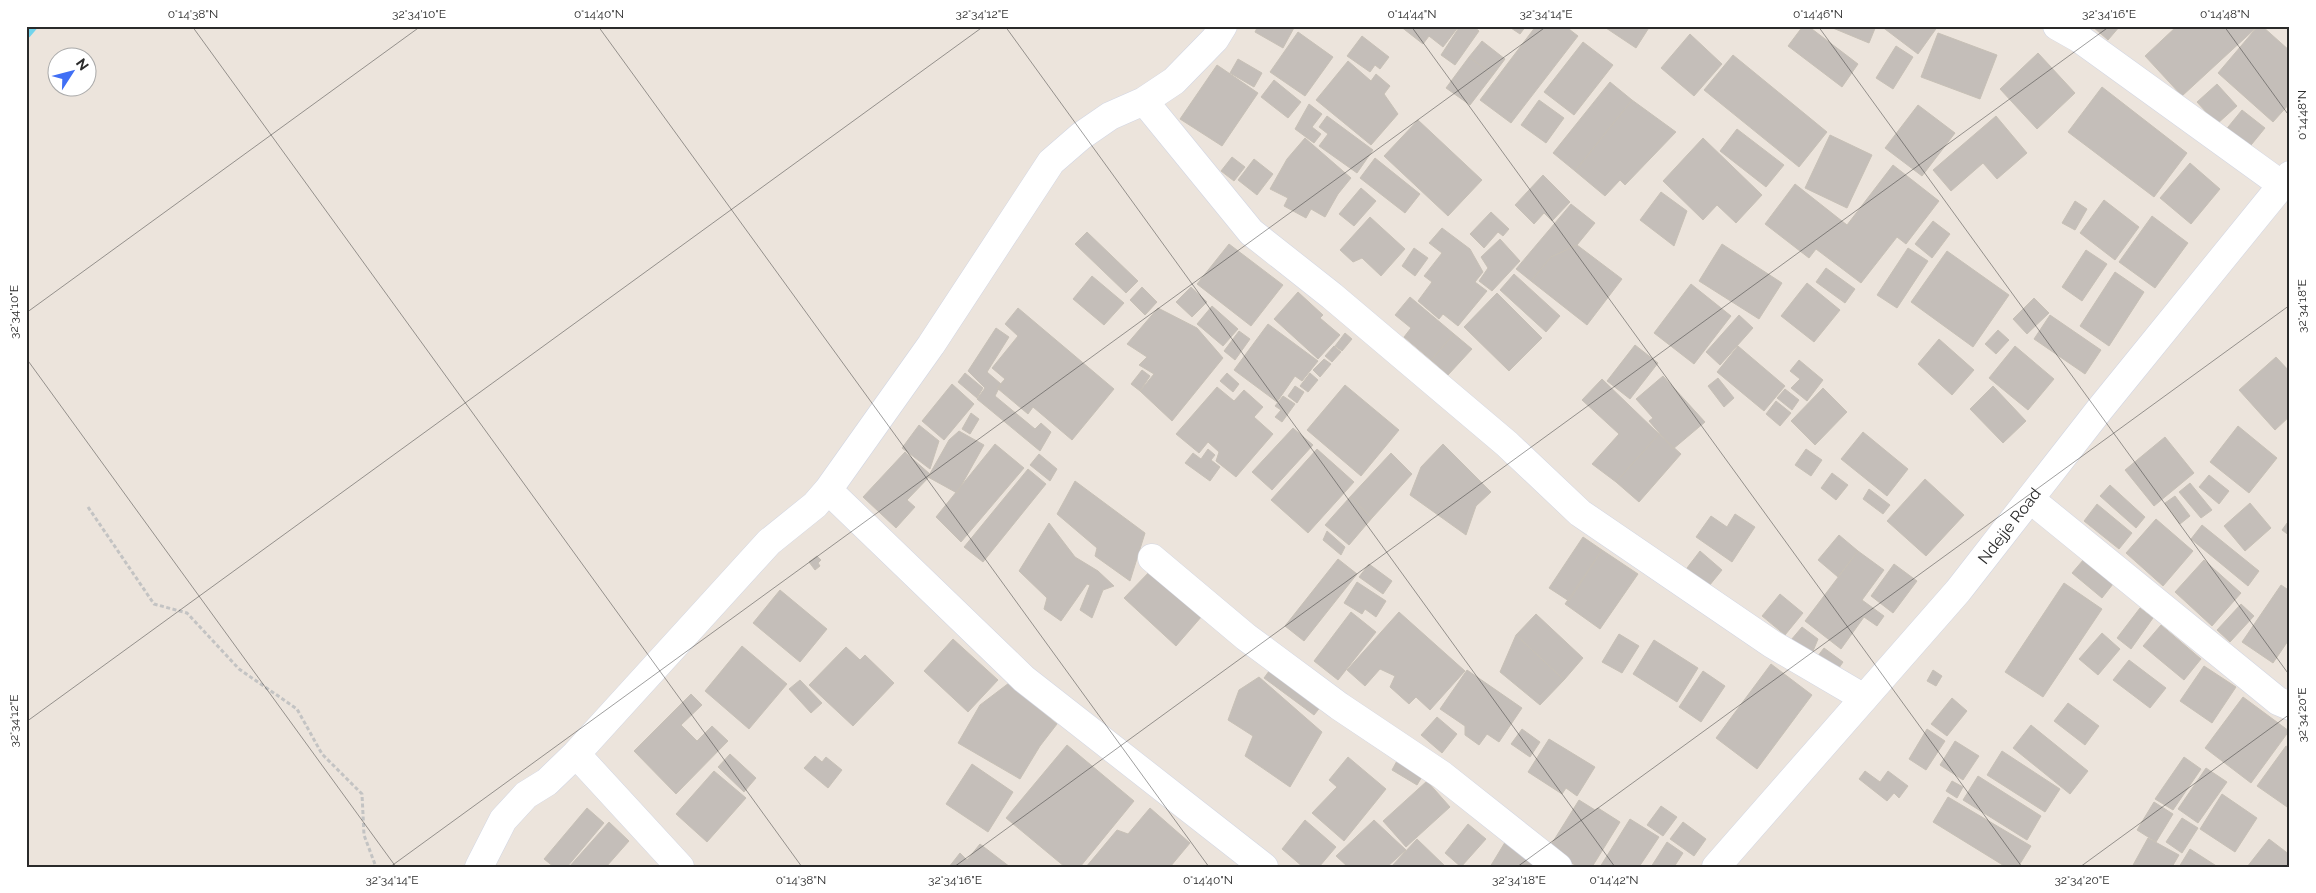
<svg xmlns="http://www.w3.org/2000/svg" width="2316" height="893" font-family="Raleway,sans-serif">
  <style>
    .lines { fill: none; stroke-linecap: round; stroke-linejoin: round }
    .stream { stroke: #72d4ec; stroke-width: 11 }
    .building { fill: #c4beb9; stroke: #c7c0b6 }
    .minor-casing { stroke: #d2d6e3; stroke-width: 29 }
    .tertiary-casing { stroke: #d2d6e3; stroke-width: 29 }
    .path { stroke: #c3c3c3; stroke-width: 3; stroke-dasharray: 4 2.5; stroke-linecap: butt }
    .minor { stroke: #fff; stroke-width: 28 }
    .tertiary { stroke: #fff; stroke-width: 28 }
    .ticks { fill: none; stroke: #2a2a2a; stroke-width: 1; stroke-opacity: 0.45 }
    .labels { text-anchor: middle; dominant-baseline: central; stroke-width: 4.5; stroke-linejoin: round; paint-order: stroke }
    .street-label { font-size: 16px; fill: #2a2a2a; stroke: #fff }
    .neatline { fill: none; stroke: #2a2a2a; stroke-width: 2 }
    .ticks-label { font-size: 12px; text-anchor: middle; fill: #2a2a2a }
  </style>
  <rect width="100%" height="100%" fill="#ece4dc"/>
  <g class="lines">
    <path class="stream" d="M 26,33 L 32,26"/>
  </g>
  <path class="building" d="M 1258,26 L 1295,26 L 1283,48 L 1255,32 Z
    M 1400,26 L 1459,26 L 1443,47 L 1429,36 L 1423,44 Z
    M 1460,26 L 1473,26 L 1479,31 L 1455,65 L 1441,55 Z
    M 1508,26 L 1526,26 L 1520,34 Z
    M 1536,26 L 1565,26 L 1578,36 L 1511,123 L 1480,100 Z
    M 1603,26 L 1650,26 L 1636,48 Z
    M 1803,26 L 1808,26 L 1858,64 L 1842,87 L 1788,46 Z
    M 1828,26 L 1876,26 L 1869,43 Z
    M 1881,26 L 1938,26 L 1918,54 Z
    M 2092,26 L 2120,26 L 2108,40 Z
    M 2177,26 L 2258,26 L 2182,96 L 2145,56 Z
    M 2258,26 L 2262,26 L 2290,51 L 2290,103 L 2273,122 L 2218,73 Z
    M 1298,32 L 1333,57 L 1305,96 L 1270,72 Z
    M 1938,33 L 1997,55 L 1980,99 L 1921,77 Z
    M 1690,34 L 1722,64 L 1694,96 L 1661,68 Z
    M 1362,36 L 1389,57 L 1380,69 L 1375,65 L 1370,72 L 1347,56 Z
    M 1482,41 L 1505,59 L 1493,75 L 1469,57 Z
    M 1583,42 L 1613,65 L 1574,115 L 1544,92 Z
    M 1896,46 L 1913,57 L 1893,89 L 1876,78 Z
    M 2038,53 L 2075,93 L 2037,129 L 2000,89 Z
    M 1733,55 L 1827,132 L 1799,167 L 1704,90 Z
    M 1469,57 L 1493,75 L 1470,105 L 1446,88 Z
    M 1238,59 L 1262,73 L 1254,87 L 1230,73 Z
    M 1348,61 L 1371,81 L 1376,74 L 1390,86 L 1384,94 L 1398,114 L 1371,145 L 1316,100 Z
    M 1217,65 L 1258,93 L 1222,146 L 1180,119 Z
    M 1274,80 L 1301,102 L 1288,118 L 1261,97 Z
    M 1610,82 L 1632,100 L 1575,171 L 1553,153 Z
    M 2217,84 L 2237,106 L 2217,124 L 2197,102 Z
    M 2102,87 L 2187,153 L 2154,197 L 2068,132 Z
    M 1539,100 L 1564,118 L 1546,143 L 1521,125 Z
    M 1632,100 L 1676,132 L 1625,185 L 1620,180 L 1605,196 L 1575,171 Z
    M 1309,104 L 1322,114 L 1312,127 L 1321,134 L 1314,143 L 1295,129 Z
    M 1918,105 L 1955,133 L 1922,176 L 1885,148 Z
    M 2242,110 L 2265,128 L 2247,150 L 2224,132 Z
    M 1327,116 L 1373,150 L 1357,173 L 1319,146 L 1328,134 L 1319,127 Z
    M 1996,116 L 2027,153 L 1997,179 L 1983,163 L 1951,191 L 1933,170 Z
    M 1418,120 L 1482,180 L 1448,216 L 1384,156 Z
    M 1737,129 L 1784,165 L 1766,187 L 1720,151 Z
    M 1830,135 L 1872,155 L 1847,208 L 1805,188 Z
    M 1305,138 L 1351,178 L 1338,194 L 1325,217 L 1311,209 L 1306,218 L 1284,206 L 1288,198 L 1270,189 L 1287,159 Z
    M 1703,138 L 1762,195 L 1736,223 L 1717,205 L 1703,220 L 1663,181 Z
    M 1232,157 L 1245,167 L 1234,181 L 1221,171 Z
    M 1375,158 L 1420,194 L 1405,213 L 1360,178 Z
    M 1254,159 L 1273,174 L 1257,195 L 1238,180 Z
    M 2190,163 L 2220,189 L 2191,224 L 2160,198 Z
    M 1893,165 L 1939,201 L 1906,244 L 1897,237 L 1861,283 L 1816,249 L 1809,258 L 1765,224 L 1795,184 L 1847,225 Z
    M 1543,175 L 1570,202 L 1552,221 L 1544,213 L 1534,224 L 1515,205 Z
    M 1361,188 L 1376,201 L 1354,226 L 1339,214 Z
    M 1661,192 L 1687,211 L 1674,246 L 1640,220 Z
    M 2104,200 L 2139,227 L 2115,260 L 2080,233 Z
    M 2075,201 L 2087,209 L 2075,230 L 2062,223 Z
    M 1571,204 L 1595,223 L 1577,245 L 1551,257 L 1531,281 L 1516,269 Z
    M 1491,212 L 1509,229 L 1503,236 L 1498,232 L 1484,248 L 1470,234 Z
    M 2152,216 L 2188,243 L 2155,288 L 2119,262 Z
    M 1370,217 L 1405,249 L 1381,276 L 1362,258 L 1353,262 L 1340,250 Z
    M 1933,221 L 1950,234 L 1932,258 L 1915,244 Z
    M 1442,228 L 1470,249 L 1483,272 L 1475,282 L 1487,291 L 1458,326 L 1443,314 L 1439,319 L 1418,301 L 1432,282 L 1424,276 L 1442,253 L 1429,243 Z
    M 1087,232 L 1138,281 L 1126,293 L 1075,244 Z
    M 1500,239 L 1520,261 L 1492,291 L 1479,281 L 1488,268 L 1481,257 Z
    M 1229,244 L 1283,285 L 1251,326 L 1197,284 Z
    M 1722,244 L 1782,283 L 1759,319 L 1699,281 Z
    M 1577,245 L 1622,279 L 1587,325 L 1531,281 L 1551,257 Z
    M 1414,248 L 1428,258 L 1415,276 L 1402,266 Z
    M 1908,248 L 1928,261 L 1897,308 L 1877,295 Z
    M 2086,250 L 2107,264 L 2082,301 L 2062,287 Z
    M 1947,251 L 2009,295 L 1973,347 L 1911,302 Z
    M 1826,268 L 1855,289 L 1845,303 L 1816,282 Z
    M 2115,272 L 2144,292 L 2109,346 L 2080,326 Z
    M 1514,274 L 1560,316 L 1546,332 L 1500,290 Z
    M 1092,276 L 1124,303 L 1104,325 L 1073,299 Z
    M 1807,283 L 1840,310 L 1814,342 L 1781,316 Z
    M 1691,284 L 1731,316 L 1694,364 L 1654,333 Z
    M 1142,287 L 1157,302 L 1145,315 L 1130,300 Z
    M 1191,287 L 1207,302 L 1192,317 L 1176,302 Z
    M 1298,292 L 1323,315 L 1320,318 L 1340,335 L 1318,359 L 1274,319 Z
    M 1497,293 L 1542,338 L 1509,371 L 1464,327 Z
    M 1410,297 L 1454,334 L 1431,360 L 1404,337 L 1411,328 L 1395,315 Z
    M 2034,298 L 2049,313 L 2027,334 L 2013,319 Z
    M 1212,306 L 1238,329 L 1223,346 L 1197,324 Z
    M 1018,308 L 1114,389 L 1072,440 L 1033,407 L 1028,414 L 997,388 L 1005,379 L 992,368 L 1018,336 L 1005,324 Z
    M 1158,308 L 1197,328 L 1223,358 L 1172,421 L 1140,391 L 1154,374 L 1139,365 L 1147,357 L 1127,344 Z
    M 1739,315 L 1753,328 L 1720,365 L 1706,352 Z
    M 2050,315 L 2101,350 L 2085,374 L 2034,339 Z
    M 1268,324 L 1318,361 L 1302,381 L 1295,376 L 1277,402 L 1234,370 Z
    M 996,328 L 1009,337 L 987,372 L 1001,384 L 995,396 L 1035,429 L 1041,423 L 1051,432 L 1040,451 L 977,399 L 985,388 L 968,371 Z
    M 1998,330 L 2009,340 L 1996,354 L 1985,344 Z
    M 1239,331 L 1250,339 L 1235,360 L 1224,351 Z
    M 1345,333 L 1352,339 L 1342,351 L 1335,346 Z
    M 1454,334 L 1472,349 L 1448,375 L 1431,360 Z
    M 1939,339 L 1974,370 L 1952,395 L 1918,364 Z
    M 1635,345 L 1658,363 L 1630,399 L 1607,381 Z
    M 1334,346 L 1341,352 L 1332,362 L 1325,356 Z
    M 1738,346 L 1785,386 L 1764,411 L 1717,372 Z
    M 2015,346 L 2054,379 L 2028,410 L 1989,378 Z
    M 2276,357 L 2290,372 L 2290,416 L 2275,430 L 2239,390 Z
    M 1324,359 L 1331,364 L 1320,377 L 1313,370 Z
    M 1799,360 L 1823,380 L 1807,401 L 1791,388 L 1800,379 L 1790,371 Z
    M 1142,370 L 1150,376 L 1140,391 L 1131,384 Z
    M 965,373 L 983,388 L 977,398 L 958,382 Z
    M 1227,373 L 1239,384 L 1233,392 L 1220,381 Z
    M 1310,373 L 1318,380 L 1308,392 L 1300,386 Z
    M 1663,376 L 1705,422 L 1673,449 L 1649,421 L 1653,418 L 1636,399 Z
    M 1718,378 L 1734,398 L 1724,407 L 1708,386 Z
    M 1602,379 L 1659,434 L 1616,482 L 1592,464 L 1619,434 L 1582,400 Z
    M 952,384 L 974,404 L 944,440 L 922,421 Z
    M 1345,385 L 1399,430 L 1361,476 L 1307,430 Z
    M 1295,386 L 1304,392 L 1297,403 L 1288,396 Z
    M 1993,386 L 2026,421 L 2003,443 L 1970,409 Z
    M 1217,387 L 1234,401 L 1244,390 L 1263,407 L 1254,417 L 1273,434 L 1236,477 L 1216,461 L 1219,452 L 1208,442 L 1199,453 L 1176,434 Z
    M 1823,388 L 1847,412 L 1815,445 L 1791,421 Z
    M 1785,389 L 1799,400 L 1792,410 L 1777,398 Z
    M 1283,396 L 1295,404 L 1282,422 L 1275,417 L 1281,410 L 1275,406 Z
    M 1776,401 L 1791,413 L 1780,426 L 1766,414 Z
    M 971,413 L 979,419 L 970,434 L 962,429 Z
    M 919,425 L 939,441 L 930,469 L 902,448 Z
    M 2238,426 L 2277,458 L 2249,493 L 2210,462 Z
    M 1293,428 L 1313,445 L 1272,490 L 1252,472 Z
    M 959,431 L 984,445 L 957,493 L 928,477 L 949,440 Z
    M 1863,432 L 1908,469 L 1887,496 L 1841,459 Z
    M 1659,434 L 1681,454 L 1639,502 L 1616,482 Z
    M 2165,437 L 2194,473 L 2154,506 L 2125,470 Z
    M 995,444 L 1024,468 L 961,542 L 936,517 Z
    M 1443,444 L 1491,492 L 1476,506 L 1466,535 L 1410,495 L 1421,467 Z
    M 1208,449 L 1215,455 L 1211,460 L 1220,467 L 1210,481 L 1185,463 L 1193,453 L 1201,459 Z
    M 1317,449 L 1354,482 L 1308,533 L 1271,500 Z
    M 1806,449 L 1822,460 L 1811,476 L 1795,465 Z
    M 905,452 L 931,475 L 907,500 L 915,507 L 896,528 L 863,497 Z
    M 1391,453 L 1412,474 L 1372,518 L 1350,497 Z
    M 1039,454 L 1057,469 L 1050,481 L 1030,465 Z
    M 1028,469 L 1046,484 L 983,562 L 964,547 Z
    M 1832,473 L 1848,485 L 1836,500 L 1821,488 Z
    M 2209,475 L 2229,491 L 2219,504 L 2199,487 Z
    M 1925,479 L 1964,515 L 1926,556 L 1887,521 Z
    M 1075,481 L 1145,533 L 1130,581 L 1095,556 L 1097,548 L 1057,514 Z
    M 2190,483 L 2212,510 L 2201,518 L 2179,492 Z
    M 2110,485 L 2145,517 L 2136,528 L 2100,496 Z
    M 1869,489 L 1890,505 L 1883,514 L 1863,499 Z
    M 2175,496 L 2190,516 L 2180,524 L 2165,503 Z
    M 1350,497 L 1372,518 L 1349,545 L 1325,525 Z
    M 2250,503 L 2271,528 L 2245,551 L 2224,526 Z
    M 2097,504 L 2132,533 L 2119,549 L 2084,521 Z
    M 1735,514 L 1755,527 L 1732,562 L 1696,537 L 1711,516 L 1727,527 Z
    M 2156,519 L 2193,551 L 2163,586 L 2126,553 Z
    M 2290,519 L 2290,536 L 2282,530 Z
    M 1049,523 L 1075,557 L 1098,571 L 1114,586 L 1103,590 L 1092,618 L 1080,610 L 1090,585 L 1087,584 L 1061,621 L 1044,609 L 1047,598 L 1019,571 Z
    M 2202,525 L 2259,571 L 2248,586 L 2191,539 Z
    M 1327,531 L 1345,547 L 1341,555 L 1323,540 Z
    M 1839,535 L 1858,551 L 1838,577 L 1818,560 Z
    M 1583,537 L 1602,550 L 1569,601 L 1549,588 Z
    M 1602,550 L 1638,574 L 1600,629 L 1565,604 Z
    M 1700,551 L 1722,570 L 1709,586 L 1687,568 Z
    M 1858,551 L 1884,570 L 1862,600 L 1884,616 L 1877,626 L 1864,617 L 1841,649 L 1805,621 Z
    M 817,556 L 821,560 L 818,563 L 820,566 L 815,570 L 809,562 Z
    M 1338,559 L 1357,574 L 1304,641 L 1285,626 Z
    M 2084,559 L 2113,584 L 2102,598 L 2072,573 Z
    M 2204,560 L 2241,593 L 2212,626 L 2175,592 Z
    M 1369,564 L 1392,581 L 1383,594 L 1359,577 Z
    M 1894,564 L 1917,581 L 1893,613 L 1871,596 Z
    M 1154,567 L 1202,616 L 1176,646 L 1124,598 Z
    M 1357,582 L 1386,601 L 1376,617 L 1365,609 L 1362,614 L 1344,603 Z
    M 2064,583 L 2102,609 L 2043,697 L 2005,672 Z
    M 2281,585 L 2290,591 L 2290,638 L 2273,663 L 2242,642 Z
    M 780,590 L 827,629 L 800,662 L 753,623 Z
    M 1780,594 L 1803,613 L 1785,635 L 1762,616 Z
    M 2241,604 L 2254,616 L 2230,642 L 2217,630 Z
    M 2140,608 L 2153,618 L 2131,649 L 2117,638 Z
    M 1351,612 L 1376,632 L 1338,680 L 1314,661 Z
    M 1399,612 L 1465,671 L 1430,710 L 1416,697 L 1409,704 L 1390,687 L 1395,676 L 1380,669 L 1365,686 L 1347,670 Z
    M 1536,614 L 1583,658 L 1564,680 L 1516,635 Z
    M 2161,625 L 2201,659 L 2184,680 L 2143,646 Z
    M 1802,627 L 1818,639 L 1811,656 L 1791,640 Z
    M 2102,633 L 2120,649 L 2098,675 L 2079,659 Z
    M 1619,634 L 1639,646 L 1622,673 L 1602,662 Z
    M 1516,635 L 1564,680 L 1540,705 L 1500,672 Z
    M 953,639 L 998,680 L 968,712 L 924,671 Z
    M 1654,640 L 1698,668 L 1677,702 L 1633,674 Z
    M 742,646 L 787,684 L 749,729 L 705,691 Z
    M 846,647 L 860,660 L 865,655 L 894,683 L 853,726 L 809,685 Z
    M 1824,648 L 1843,662 L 1834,675 L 1814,661 Z
    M 2129,660 L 2166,688 L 2150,708 L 2113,680 Z
    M 1275,663 L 1325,701 L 1314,715 L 1264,678 Z
    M 1771,664 L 1812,695 L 1757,769 L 1716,738 Z
    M 2204,666 L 2236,687 L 2212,723 L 2180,701 Z
    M 1467,670 L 1522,708 L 1499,742 L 1487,734 L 1479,745 L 1465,735 L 1465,726 L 1440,709 Z
    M 1933,670 L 1942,676 L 1936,686 L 1927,681 Z
    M 1703,671 L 1725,686 L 1701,722 L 1679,707 Z
    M 1259,677 L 1322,732 L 1290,787 L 1245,756 L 1253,736 L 1228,720 L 1239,690 Z
    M 800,680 L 822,703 L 811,713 L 789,689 Z
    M 1009,683 L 1057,724 L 1040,746 L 1020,779 L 958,743 L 980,705 Z
    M 691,694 L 702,705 L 681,725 L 697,741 L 712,726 L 728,741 L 676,794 L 634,751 Z
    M 2243,697 L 2289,731 L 2251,783 L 2205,748 Z
    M 1952,698 L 1967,711 L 1947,736 L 1931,724 Z
    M 2068,703 L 2099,726 L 2085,745 L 2054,721 Z
    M 1437,717 L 1457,734 L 1442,753 L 1421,735 Z
    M 2031,725 L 2088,771 L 2070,794 L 2013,748 Z
    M 1522,729 L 1540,742 L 1530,757 L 1511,744 Z
    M 1927,729 L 1945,741 L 1926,770 L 1909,759 Z
    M 1549,739 L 1595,767 L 1577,796 L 1566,788 L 1562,794 L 1528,772 Z
    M 1955,741 L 1979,756 L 1963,780 L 1940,765 Z
    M 1067,745 L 1134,801 L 1080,867 L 1065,867 L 1006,818 Z
    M 2286,746 L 2290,748 L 2290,809 L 2257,786 Z
    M 2002,751 L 2060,789 L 2045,812 L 1987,775 Z
    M 730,754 L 756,778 L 744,792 L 718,767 Z
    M 815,756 L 822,762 L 826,757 L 842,770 L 828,788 L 804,768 Z
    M 1348,757 L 1386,789 L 1344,841 L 1312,813 L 1337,787 L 1329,780 Z
    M 2184,757 L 2201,769 L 2173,810 L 2155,799 Z
    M 1398,759 L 1423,775 L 1417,785 L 1392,770 Z
    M 972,764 L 1013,792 L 988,832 L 946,804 Z
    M 2206,768 L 2227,782 L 2198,823 L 2178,809 Z
    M 714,771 L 746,798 L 707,842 L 676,814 Z
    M 1865,771 L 1880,782 L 1888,771 L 1908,786 L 1899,798 L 1894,793 L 1887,801 L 1859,779 Z
    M 1978,776 L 2041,816 L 2027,840 L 1963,800 Z
    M 1427,781 L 1450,807 L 1406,847 L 1383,821 Z
    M 1952,781 L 1963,787 L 1957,798 L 1946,791 Z
    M 2222,794 L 2257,818 L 2235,852 L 2200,829 Z
    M 1948,797 L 2031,846 L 2018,867 L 2006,867 L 1933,822 Z
    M 1579,800 L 1595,810 L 1598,808 L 1620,822 L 1592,867 L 1578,867 L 1549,848 Z
    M 2154,802 L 2173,814 L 2156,842 L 2137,830 Z
    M 1661,806 L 1677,817 L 1663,836 L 1647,825 Z
    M 587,808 L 604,823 L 567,867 L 554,867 L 544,859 Z
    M 1150,808 L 1190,843 L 1170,867 L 1086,867 L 1117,830 L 1128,834 Z
    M 2182,818 L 2198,828 L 2182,853 L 2166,842 Z
    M 1630,819 L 1659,837 L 1639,867 L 1600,867 Z
    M 1305,820 L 1336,847 L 1319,867 L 1303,867 L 1282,849 Z
    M 1374,820 L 1406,850 L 1387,867 L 1348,867 L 1336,856 Z
    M 609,822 L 629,841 L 606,867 L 569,867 Z
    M 1683,822 L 1706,839 L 1694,856 L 1670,839 Z
    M 1468,824 L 1486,839 L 1461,867 L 1445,853 Z
    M 2148,838 L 2179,855 L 2172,867 L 2132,867 Z
    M 1417,839 L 1446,867 L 1391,867 Z
    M 1507,839 L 1549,867 L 1490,867 Z
    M 2269,839 L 2290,855 L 2290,867 L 2247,867 Z
    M 1667,842 L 1683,853 L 1674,867 L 1651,867 Z
    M 980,844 L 1010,867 L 949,867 L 960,853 L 967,860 Z
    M 2190,849 L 2218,867 L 2179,867 Z"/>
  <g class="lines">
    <g class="minor-casing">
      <path id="minor" d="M 2057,26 L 2080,39 L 2282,185
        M 1144,101 L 1251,232 L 1332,296 L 1507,444 L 1580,513 L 1772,644 L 1864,698
        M 828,490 L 1024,679 L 1264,867
        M 2030,499 L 2278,701 L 2290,706
        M 1152,558 L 1246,637 L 1339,706 L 1442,775 L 1558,867
        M 576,754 L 680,867
        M 479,867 L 503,820 L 526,795 L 547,782 L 576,754 L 769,542 L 815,505 L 828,490 L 931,345 L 1051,162 L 1081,136 L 1110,116 L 1144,101 L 1174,81 L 1215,39 L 1223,26"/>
    </g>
    <g class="tertiary-casing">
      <g id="tertiary">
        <path id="s1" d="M 1716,867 L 1958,591 L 2100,409 L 2290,175"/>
      </g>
    </g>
    <path class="path" d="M 88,507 L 154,604 L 187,613 L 239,669 L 297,709 L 322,754 L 362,794 L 364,835 L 376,867"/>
    <use href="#minor" class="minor"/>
    <use href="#tertiary" class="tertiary"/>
  </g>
  <path class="ticks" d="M 192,26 L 802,867M 598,26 L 1209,867M 1005,26 L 1615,867M 1411,26 L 2022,867M 1818,26 L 2290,676M 2224,26 L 2290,117M 26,313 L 421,26M 26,358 L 396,867M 26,722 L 984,26M 390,867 L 1547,26M 954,867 L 2110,26M 1517,867 L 2290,305M 2080,867 L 2290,714"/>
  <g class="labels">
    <g class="street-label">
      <text stroke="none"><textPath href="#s1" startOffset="450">Ndejje Road</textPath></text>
    </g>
  </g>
  <rect width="2316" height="893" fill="none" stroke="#ffffff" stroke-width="55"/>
  <g transform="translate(72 72) rotate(54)"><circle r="24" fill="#ffffff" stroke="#aaaaaa"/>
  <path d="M0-4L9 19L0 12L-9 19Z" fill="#406ff5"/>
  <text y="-8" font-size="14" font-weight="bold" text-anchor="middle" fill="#2a2a2a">N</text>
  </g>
  <rect x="28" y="28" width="2260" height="838" class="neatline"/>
  <g class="ticks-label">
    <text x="193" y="18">0°14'38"N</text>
    <text x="419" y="18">32°34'10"E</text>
    <text x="599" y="18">0°14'40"N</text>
    <text x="982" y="18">32°34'12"E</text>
    <text x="1412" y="18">0°14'44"N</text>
    <text x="1546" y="18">32°34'14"E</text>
    <text x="1818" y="18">0°14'46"N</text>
    <text x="2109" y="18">32°34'16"E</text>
    <text x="2225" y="18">0°14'48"N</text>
    <text transform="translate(2302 115) rotate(-90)" y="4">0°14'48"N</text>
    <text transform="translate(2302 306) rotate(-90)" y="4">32°34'18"E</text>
    <text transform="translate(14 312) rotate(-90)" y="4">32°34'10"E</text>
    <text transform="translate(2302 715) rotate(-90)" y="4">32°34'20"E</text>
    <text transform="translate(14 721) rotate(-90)" y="4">32°34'12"E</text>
    <text x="392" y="884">32°34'14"E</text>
    <text x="801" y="884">0°14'38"N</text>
    <text x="955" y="884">32°34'16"E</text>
    <text x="1208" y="884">0°14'40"N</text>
    <text x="1519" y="884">32°34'18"E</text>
    <text x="1614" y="884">0°14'42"N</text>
    <text x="2082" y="884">32°34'20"E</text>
  </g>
</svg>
